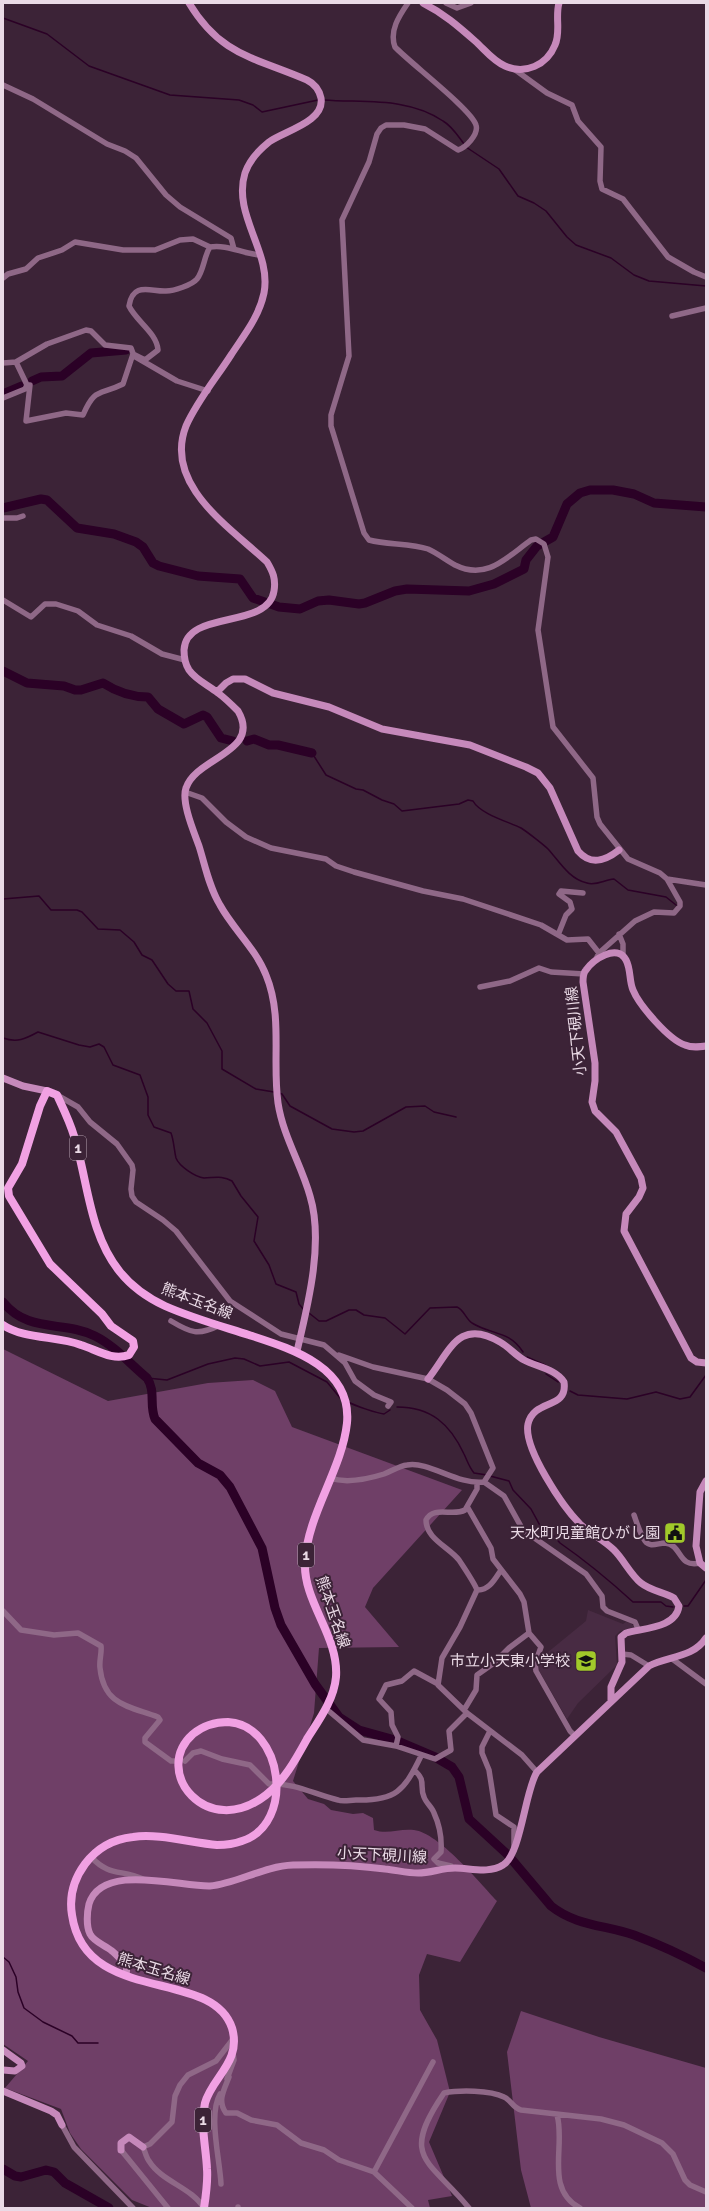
<svg xmlns="http://www.w3.org/2000/svg" width="709" height="2211" font-family="Signika,'Noto Sans JP',sans-serif">
  <style>
    .built { fill: #482b43 }
    .forest { fill: #6f3f67; fill-rule: evenodd }
    .lines { fill: none; stroke-linecap: round; stroke-linejoin: round }
    .stream { stroke: #2b0126; stroke-width: 1.5 }
    .river { stroke: #2b0126; stroke-width: 9 }
    .street { stroke: #8f6887; stroke-width: 5.5 }
    .secondary { stroke: #c689bb; stroke-width: 7 }
    .primary { stroke: #f1a1e3; stroke-width: 8 }
    .labels { text-anchor: middle; dominant-baseline: central; stroke-width: 4; stroke-linejoin: round; paint-order: stroke }
    .shield { fill: #3c2337; stroke: #b6a3b2; stroke-width: 1 }
    .shield-label { font-size: 14px; font-weight: bold; fill: #eadae6 }
    .street-label { font-size: 15px; fill: #eadae6; stroke: #3c2337 }
    .poi-label { font-size: 15px; fill: #eadae6; stroke: #3c2337; text-anchor: end }
  </style>
  <rect width="100%" height="100%" fill="#3c2337"/>
  <path class="built" d="M 588,1610 L 623,1624 L 626,1622 L 631,1623 L 634,1627 L 634,1628 L 620,1631 L 615,1636 L 617,1665 L 578,1703 L 567,1719 L 537,1667 L 542,1657 L 586,1621 Z"/>
  <path class="forest" d="M 3,1349 L 108,1401 L 208,1383 L 253,1380 L 275,1391 L 292,1427 L 462,1490 L 373,1588 L 365,1607 L 399,1647 L 319,1648 L 314,1713 L 293,1781 L 308,1799 L 324,1804 L 331,1810 L 353,1814 L 363,1813 L 373,1818 L 374,1830 C 388,1835 400,1828 414,1830 C 439,1833 480,1883 497,1901 L 460,1962 L 427,1954 L 419,1975 L 420,2010 L 437,2040 L 450,2092 L 429,2142 L 452,2196 L 428,2200 L 430,2208 L 152,2208 L 132,2200 L 81,2149 L 70,2133 L 61,2109 L 5,2088 L 28,2061 L 3,2044 ZM 70,1916 L 94,1961 L 93,1962 C 81,1949 73,1934 70,1916 Z
    M 521,2011 L 599,2037 L 706,2068 L 706,2208 L 531,2208 L 521,2170 L 507,2052 Z"/>
  <g class="lines">
    <path class="stream" d="M 3,18 L 47,34 L 89,66 L 170,95 L 239,100 L 253,105 L 262,112 L 318,100
      M 324,100 C 365,103 408,97 443,121 C 452,126 458,136 464,144
      M 466,147 L 499,169 L 518,196 L 534,203 L 546,211 L 567,237 L 576,245 L 611,258 L 634,275 L 649,281 L 706,286
      M 312,753 L 326,775 L 356,789 L 363,790 L 382,800 L 394,804 L 402,811 L 459,804 L 468,800 L 473,801 C 480,814 509,822 521,828 C 526,831 544,845 548,849 C 559,861 569,879 587,883 C 596,886 604,880 614,879 L 628,890 L 666,897 L 676,905
      M 3,899 L 39,896 L 51,910 L 77,910 L 82,912 L 98,929 L 120,930 L 134,942 L 142,955 L 152,960 L 168,984 L 176,991 L 189,991 L 193,1009 L 207,1023 L 222,1051 L 222,1069 L 256,1089 L 274,1092
      M 3,1038 C 17,1043 25,1039 38,1032 L 79,1045 L 90,1047 L 99,1044 L 104,1047 L 113,1065 L 140,1075 L 148,1097 L 148,1115 L 154,1127 L 171,1133 C 174,1141 174,1150 176,1158 C 179,1166 195,1177 204,1178 C 214,1178 222,1175 232,1181 L 241,1196 L 258,1217 L 254,1241 L 269,1265 L 276,1284 L 296,1292 L 299,1304 L 304,1310
      M 279,1093 L 282,1094 L 290,1106 L 332,1129 L 354,1132 L 363,1131 L 406,1107 L 425,1106 L 434,1112 L 456,1117
      M 309,1313 L 319,1321 L 326,1321 L 349,1310 L 356,1310 L 364,1315 L 385,1318 L 405,1334 L 430,1308 L 457,1307 C 464,1310 466,1319 472,1323 C 491,1335 509,1330 523,1352
      M 527,1357 L 545,1365
      M 546,1374 L 558,1382
      M 147,1378 L 167,1380 L 208,1364 L 235,1358 L 244,1359 L 260,1366 L 289,1362 L 327,1382 L 341,1399
      M 570,1391 L 578,1395 L 627,1399 L 656,1392 L 680,1399 L 690,1397 L 706,1375
      M 348,1402 C 356,1406 376,1413 384,1414 L 390,1410
      M 397,1407 C 431,1407 450,1424 464,1454 C 467,1460 469,1467 474,1473 L 487,1475
      M 490,1476 L 509,1481 L 513,1490 L 531,1509 L 543,1531 L 551,1533 L 560,1543 C 586,1561 610,1581 633,1602 L 661,1602 L 666,1606 L 673,1607
      M 684,1606 L 688,1606 L 706,1580
      M 3,1957 L 9,1962 L 16,1977 L 18,1992 L 24,2008 L 43,2022 L 72,2036 L 78,2043 L 98,2043"/>
    <path class="river" d="M 32,381 L 41,377 L 62,376 L 91,353 L 126,350
      M 3,394 L 22,386
      M 3,508 L 41,499 L 47,500 L 77,528 L 114,534 L 136,542 L 143,547 L 153,563 L 159,566 L 198,576 L 240,579 L 253,598 L 279,607 L 300,609 L 318,601 L 329,600 L 359,604 L 365,603 L 395,591 L 407,589 L 469,591 L 494,584 L 524,569 L 526,560 L 537,546 L 553,537 L 567,504 L 580,493 L 590,490 L 613,490 L 634,494 L 654,503 L 706,507
      M 3,671 L 27,683 L 64,686 L 75,690 L 81,690 L 103,683 C 117,692 132,697 148,697 L 158,709 L 184,724 L 203,715 L 207,717 L 221,738 L 233,741
      M 247,741 L 254,739 L 269,745 L 278,745 L 312,753
      M 3,1302 C 29,1334 63,1320 95,1336 C 115,1346 130,1364 147,1378 C 156,1391 149,1405 155,1419 L 198,1463 L 220,1475 L 230,1487 L 262,1548 L 275,1608 L 281,1625 L 315,1684 L 339,1717 L 359,1730 L 395,1740 L 435,1757 L 452,1767 L 459,1777 L 469,1819 L 508,1855 L 551,1906 C 576,1926 605,1925 634,1935 C 658,1944 684,1956 706,1968
      M 3,2169 L 15,2176 L 21,2177 L 46,2170 L 54,2172 L 65,2183 L 109,2208"/>
    <path class="street" d="M 408,3 C 399,16 389,31 395,47 C 409,62 472,110 476,125 C 479,135 465,148 458,150 L 425,129 L 404,125 L 386,125 L 381,128 L 377,134 L 369,162 L 342,220 L 349,356 L 331,415 L 331,426 L 364,533 L 369,540 C 387,545 411,543 428,549 C 437,553 446,560 455,565 C 487,581 507,557 531,540 L 536,539 L 544,544 L 548,557 L 538,630 L 553,727 L 593,778 L 597,817 L 600,824 L 628,859 L 660,873 L 667,879 L 680,902 L 680,906 L 674,913 L 654,912 L 635,921 L 599,953 L 596,959
      M 446,3 L 457,8 L 471,3
      M 514,69 L 547,93 L 572,105 L 578,121 L 601,147 L 600,181 L 602,189 L 623,199 L 668,257 L 694,272 L 706,277
      M 3,85 L 33,99 L 107,144 L 125,151 L 136,158 L 166,195 L 180,207 L 231,238 L 234,249
      M 3,278 L 8,274 L 26,269 L 38,258 L 62,250 L 75,242 L 123,250 L 155,250 L 180,240 L 193,239 L 210,247
      M 672,316 L 706,308
      M 133,354 L 145,360 L 158,350 C 157,333 136,321 129,306 C 133,281 151,292 166,291 C 174,291 192,285 197,279 C 204,270 204,256 210,247 C 227,244 243,254 260,255
      M 3,363 L 16,362 L 47,344 L 86,330 L 91,331 L 105,345 L 131,348 L 134,356 L 177,381 L 208,391
      M 27,385 L 30,385 L 26,421 L 66,413 L 83,415 C 95,387 99,396 123,384 L 133,354
      M 3,398 L 25,389 L 27,385 L 16,362
      M 3,518 L 17,518 L 23,516
      M 3,600 L 31,617 L 45,604 L 56,604 L 78,611 L 97,625 L 131,636 L 162,654 L 185,660
      M 185,792 L 202,798 L 226,822 L 246,837 L 271,848 L 326,859 L 336,866 L 354,872 L 423,891 L 463,899 L 541,925 L 567,940 L 588,939 L 599,953
      M 667,879 L 706,885
      M 619,934 L 623,944 L 623,957
      M 558,935 L 566,915 L 572,909 L 570,902 L 559,894 L 561,891 L 583,893
      M 480,987 L 510,981 L 539,968 L 551,972 L 584,974
      M 57,1095 L 78,1107 L 90,1122 L 117,1144 L 132,1165 L 133,1170 L 131,1189 L 132,1196 L 136,1202 L 163,1220 L 176,1231 L 230,1301 L 281,1334 L 324,1345 L 345,1363 L 355,1381 L 374,1395 L 391,1402 L 388,1406
      M 171,1321 C 191,1333 198,1336 220,1325
      M 330,1478 C 347,1484 368,1479 384,1474 C 392,1471 399,1466 407,1465 C 430,1461 456,1485 484,1482 L 493,1468 L 471,1413 L 465,1404 L 447,1390 L 428,1379 L 373,1367 L 339,1355
      M 484,1482 L 504,1496 L 523,1530 L 586,1574 L 602,1596 L 603,1607 L 607,1611 L 635,1622 L 638,1629
      M 477,1483 L 477,1489 L 465,1510 C 453,1517 434,1505 426,1520 C 426,1539 449,1547 459,1560 C 463,1566 475,1584 477,1590 L 460,1627 L 442,1658 L 438,1685 L 467,1713 L 522,1755 L 537,1772
      M 468,1508 L 491,1548 L 493,1559 L 520,1594 L 524,1602 L 529,1633 L 541,1647 L 535,1664 L 536,1671 L 570,1731 L 575,1736
      M 634,1515 C 637,1523 640,1534 645,1541 C 650,1548 658,1543 665,1543 C 683,1545 677,1568 700,1563
      M 477,1590 C 489,1591 495,1579 501,1570
      M 3,1611 L 21,1630 L 54,1635 L 78,1633 L 101,1646 C 102,1653 99,1660 100,1668 C 104,1706 129,1706 158,1717 L 160,1720 L 145,1738 L 145,1742 L 171,1761 L 175,1761
      M 622,1654 L 631,1655 L 649,1666
      M 671,1658 L 706,1684
      M 464,1710 L 476,1690 L 477,1675 L 494,1663 L 509,1648 L 529,1633
      M 330,1712 L 363,1740 L 396,1746 L 435,1759 L 451,1750 L 449,1731 L 467,1713
      M 490,1731 L 482,1747 L 482,1753 L 489,1770 L 496,1815 L 514,1827 L 514,1846
      M 396,1746 L 398,1737 L 392,1725 L 391,1712 L 379,1699 L 386,1685 L 402,1681 L 414,1671 L 438,1684
      M 185,1761 L 193,1753 L 201,1751 L 222,1759 L 250,1765 L 269,1784 C 296,1783 313,1794 338,1800 C 343,1802 350,1800 356,1800 C 396,1801 404,1791 421,1756
      M 414,1770 C 427,1781 419,1786 424,1797 C 426,1803 432,1807 434,1813 C 440,1826 442,1838 441,1852 L 434,1859 L 438,1863 L 451,1866
      M 91,1857 C 110,1877 121,1869 143,1879
      M 229,2077 C 224,2090 217,2101 226,2113 L 237,2113 L 251,2120 L 277,2125 L 301,2143 L 324,2150 L 339,2160 L 374,2172 L 412,2208
      M 227,2079 L 234,2060 L 233,2053
      M 220,2094 C 208,2115 220,2160 221,2184
      M 557,2115 C 566,2145 544,2189 580,2208
      M 62,2125 L 74,2147 L 133,2208
      M 121,2150 L 168,2208
      M 374,2172 L 433,2062
      M 204,2208 C 191,2187 162,2182 149,2161 C 146,2157 145,2151 143,2147 L 150,2144 L 172,2122 L 175,2096 L 180,2085 L 188,2075 L 216,2061 L 233,2039
      M 238,2208 L 238,2207
      M 469,2208 C 429,2159 399,2159 444,2093 C 459,2090 490,2090 504,2097 C 511,2100 513,2108 521,2110 L 601,2119 L 624,2125 L 662,2143 L 673,2154 L 685,2180 L 690,2185 L 706,2192"/>
    <path class="secondary" d="M 189,3 C 221,56 254,57 307,80 C 315,84 319,89 321,98 C 325,122 284,131 269,142 C 259,150 249,161 245,173 C 232,215 272,252 264,293 C 259,317 244,335 231,355 C 217,377 197,401 186,426 C 163,485 231,528 267,562 C 273,572 276,579 274,591 C 268,630 186,609 184,650 C 184,657 185,664 189,670 C 196,680 208,685 218,693 C 225,698 232,705 238,711 C 262,752 196,757 186,788 C 181,802 194,832 199,846 C 205,865 209,887 220,905 C 233,929 256,949 266,975 C 283,1016 272,1060 278,1103 C 283,1136 301,1164 310,1196 C 324,1242 308,1305 297,1351
      M 423,3 C 443,13 458,26 475,41 C 484,49 493,61 505,66 C 525,75 547,65 555,45 C 561,32 555,17 559,3
      M 217,692 L 226,683 L 233,679 L 245,679 L 273,693 L 329,707 L 382,729 L 470,745 L 526,767 L 538,773 L 550,788 L 578,851 C 591,866 605,861 619,850
      M 706,1046 C 699,1047 692,1048 685,1045 C 669,1040 639,1005 633,990 C 629,981 631,969 626,960 C 617,943 593,960 586,970 C 583,973 583,978 583,982 L 595,1063 L 595,1081 L 592,1102 L 595,1111 L 616,1132 L 641,1178 L 643,1188 L 639,1197 L 626,1214 L 624,1231 L 691,1358 L 697,1362 L 706,1363
      M 3,1078 L 23,1086 L 47,1091
      M 428,1379 C 449,1353 458,1317 500,1342 C 509,1347 515,1355 524,1360 C 537,1367 556,1369 564,1382 C 568,1410 534,1398 528,1424 C 523,1448 563,1507 580,1524 C 591,1534 604,1540 614,1550 C 624,1560 630,1574 641,1583 C 651,1591 664,1592 674,1598 L 679,1606 C 676,1628 644,1628 626,1633 L 621,1637 L 622,1662 L 611,1687 L 611,1701
      M 706,1481 L 700,1492 L 696,1546 L 700,1563 L 706,1568
      M 126,1975 L 127,1966 C 122,1961 117,1955 112,1951 C 105,1945 94,1942 90,1934 C 86,1926 87,1912 89,1904 C 102,1862 180,1887 210,1886 C 236,1884 264,1866 293,1865 C 323,1864 355,1865 385,1869 C 396,1870 407,1873 418,1873 C 431,1873 442,1868 455,1868 C 470,1868 489,1874 503,1865 C 521,1855 525,1790 537,1772 L 649,1666 C 668,1656 693,1658 706,1638
      M 3,2050 L 21,2063 L 22,2066 L 15,2071 L 3,2070
      M 3,2091 L 51,2111 L 57,2115 L 62,2125
      M 121,2150 L 121,2143 L 129,2137 L 143,2147"/>
    <path class="primary" d="M 3,1325 C 23,1339 58,1336 81,1345 C 97,1350 112,1361 129,1355 L 134,1347 L 133,1341 L 111,1326 L 102,1314 L 50,1264 L 9,1196 L 8,1188 L 22,1164 L 40,1106 L 47,1091 L 57,1095 C 63,1108 70,1122 74,1136 C 88,1181 89,1234 120,1272 C 132,1287 148,1298 165,1306 C 192,1318 221,1326 249,1335 C 292,1349 352,1367 347,1423 C 342,1470 307,1515 305,1562 C 303,1602 339,1636 336,1677 C 334,1700 319,1720 307,1739 C 296,1759 284,1781 266,1795 C 207,1841 151,1771 193,1734 C 204,1725 215,1722 228,1722 C 283,1725 296,1824 242,1841 C 234,1844 226,1845 217,1845 C 192,1843 158,1833 133,1837 C 114,1839 97,1848 85,1864 C 74,1879 69,1897 72,1915 C 85,2006 212,1967 232,2028 C 242,2062 212,2077 205,2103 C 200,2125 206,2147 207,2169 C 208,2182 206,2195 204,2208"/>
  </g>
  <defs>
    <g id="civic-square" transform="scale(1.15)"><rect x="-9" y="-9" width="18" height="18" rx="4" fill="#a1c92a" stroke="#3c2337"/><path d="M-.6-6.5H3V-4.5H.6V-3L4-1V1h2V6H-6V1h2V-1L-.6-3ZM-1.2 2.5V6h2.4V2.5Z" fill="#111"/></g>
    <g id="school-square" transform="scale(1.15)"><rect x="-9" y="-9" width="18" height="18" rx="4" fill="#a1c92a" stroke="#3c2337"/><path d="M0-5L7-2L0 1L-7-2ZM-4 1L0 2.5L4 1V4Q0 6-4 4Z" fill="#111"/></g>
  </defs>
  <g fill-rule="evenodd">
    <use href="#civic-square" x="675" y="1533"/>
    <use href="#school-square" x="586" y="1661"/>
  </g>
  <g class="labels">
    <g class="shield">
      <rect x="70" y="1136" width="16" height="24" rx="3"/>
      <rect x="298" y="1543" width="16" height="24" rx="3"/>
      <rect x="195" y="2108" width="16" height="24" rx="3"/>
    </g>
    <g class="shield-label">
      <text x="78" y="1148">1</text>
      <text x="306" y="1555">1</text>
      <text x="203" y="2120">1</text>
    </g>
    <g class="street-label">
      <text transform="translate(576 1031) rotate(-96)">小天下硯川線</text>
      <text transform="translate(197 1301) rotate(21)">熊本玉名線</text>
      <text transform="translate(333 1612) rotate(71)">熊本玉名線</text>
      <text transform="translate(382 1855) rotate(3)">小天下硯川線</text>
      <text transform="translate(154 1969) rotate(17)">熊本玉名線</text>
    </g>
    <g class="poi-label">
      <text x="660" y="1533">天水町児童館ひがし園</text>
      <text x="570" y="1661">市立小天東小学校</text>
    </g>
  </g>
  <rect width="709" height="2211" fill="none" stroke="#eadae6" stroke-width="8"/>
</svg>
